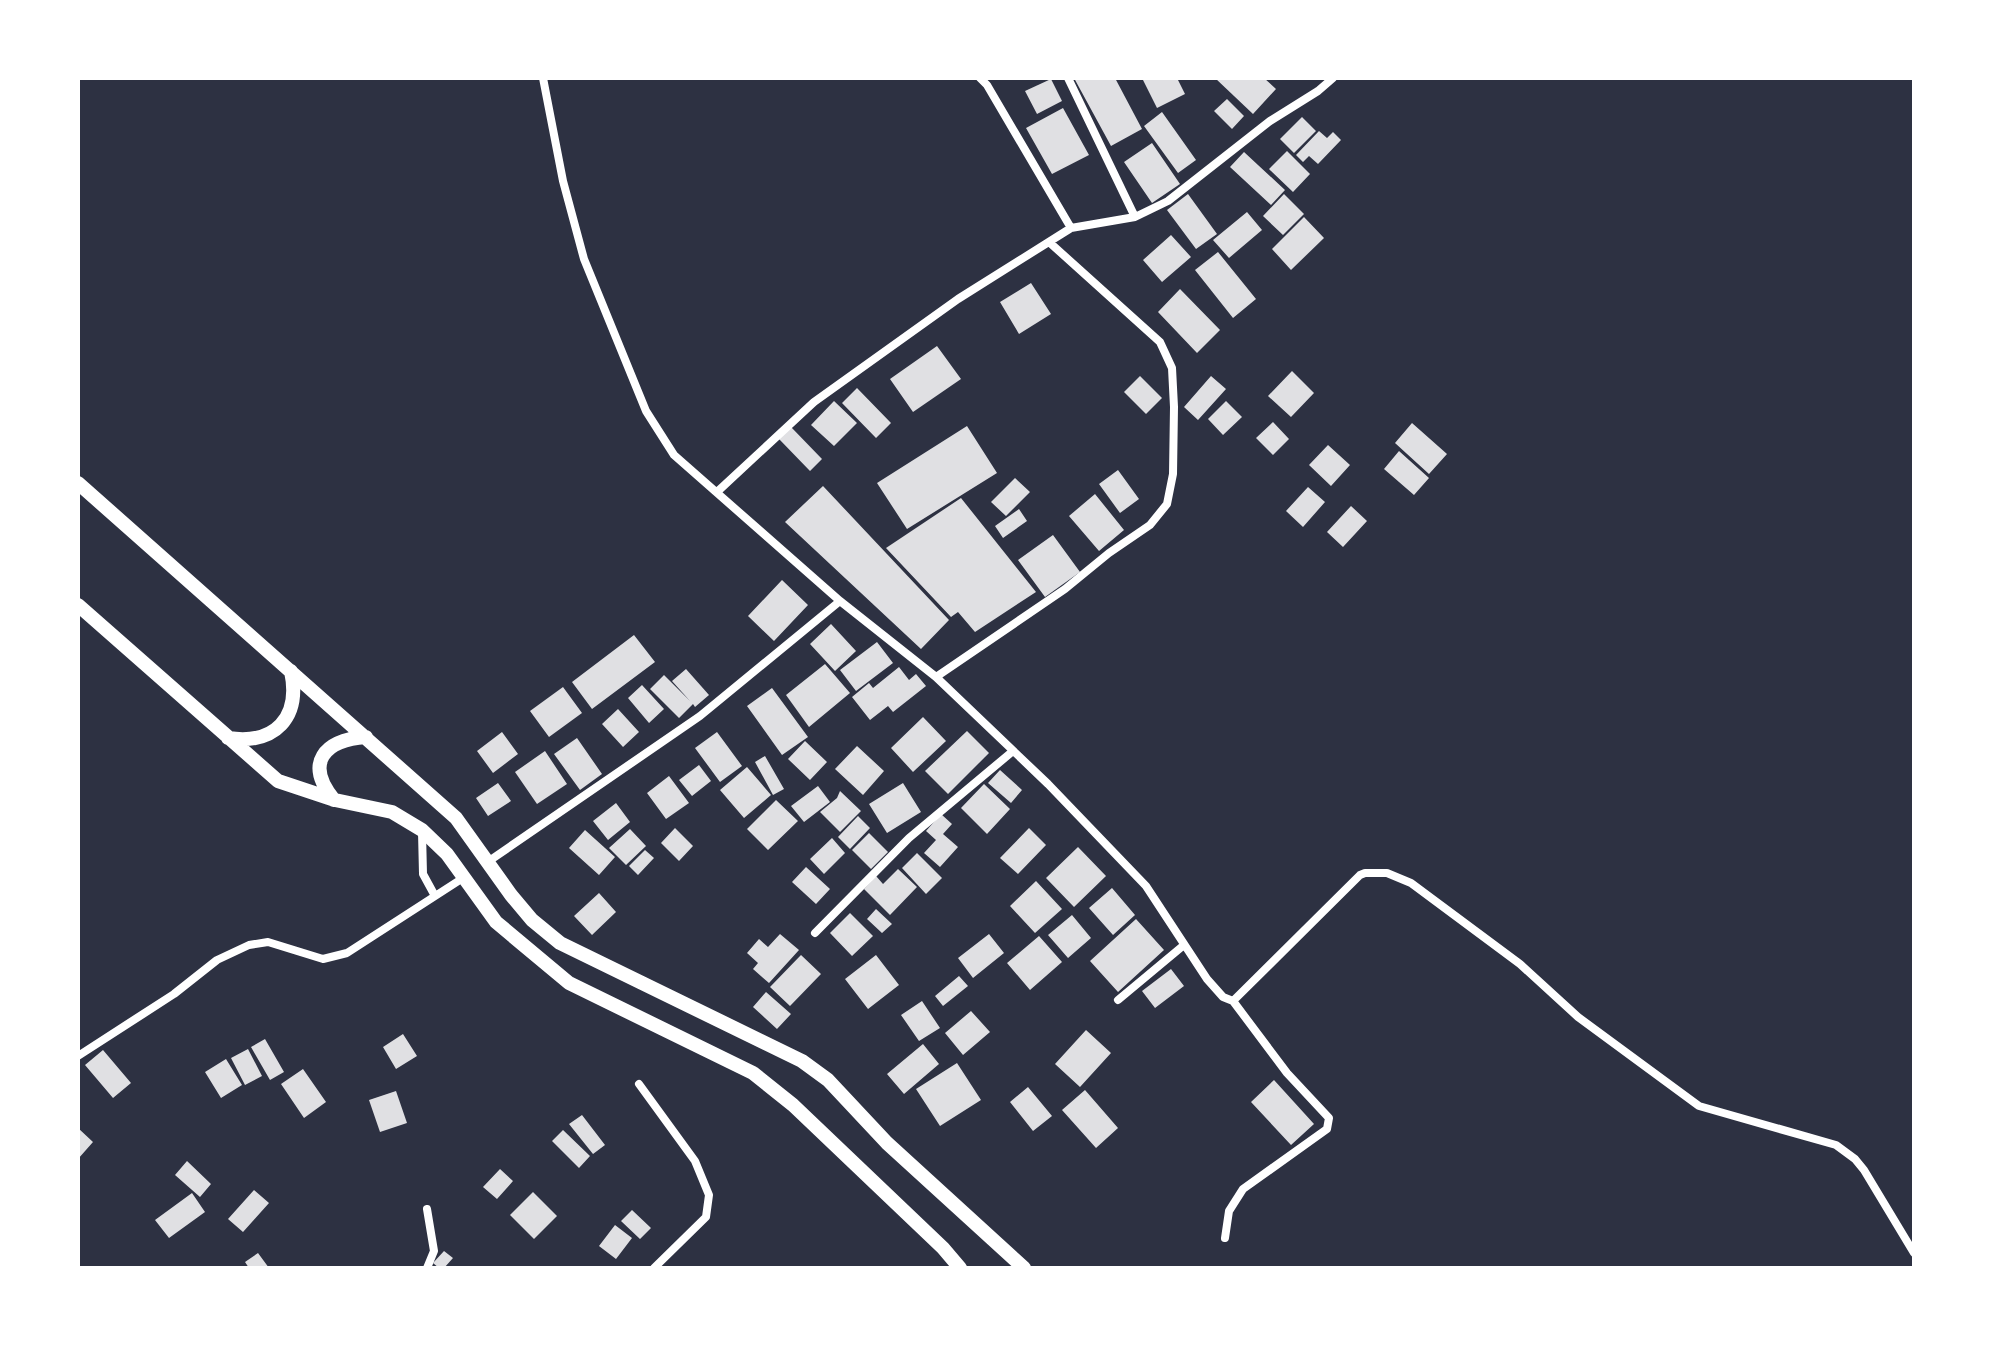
<svg xmlns="http://www.w3.org/2000/svg" width="1992" height="1346" font-family="'Public Sans',sans-serif">
  <style>
    .building { fill: #e0e0e3 }
    .lines { fill: none; stroke-linecap: round; stroke-linejoin: round }
    .minor { stroke: #fff; stroke-width: 8 }
    .tertiary { stroke: #fff; stroke-width: 14 }
  </style>
  <rect width="100%" height="100%" fill="#2d3142"/>
  <path class="building" d="M 1074,78 L 1115,78 L 1142,129 L 1111,146 Z
    M 1142,78 L 1177,78 L 1185,94 L 1157,108 Z
    M 1215,78 L 1264,78 L 1276,89 L 1253,114 Z
    M 1051,79 L 1062,101 L 1037,114 L 1025,91 Z
    M 1227,99 L 1244,116 L 1232,129 L 1214,111 Z
    M 1063,108 L 1089,155 L 1052,174 L 1026,128 Z
    M 1162,112 L 1196,160 L 1178,173 L 1144,126 Z
    M 1302,117 L 1316,131 L 1294,153 L 1280,139 Z
    M 1319,131 L 1327,138 L 1333,132 L 1341,140 L 1318,164 L 1309,156 L 1303,162 L 1296,155 Z
    M 1152,143 L 1180,184 L 1152,203 L 1124,162 Z
    M 1287,151 L 1310,174 L 1293,192 L 1269,169 Z
    M 1244,152 L 1285,190 L 1271,205 L 1230,167 Z
    M 1188,194 L 1217,234 L 1196,249 L 1167,210 Z
    M 1284,194 L 1304,214 L 1283,235 L 1263,216 Z
    M 1247,212 L 1262,230 L 1229,258 L 1213,240 Z
    M 1304,217 L 1324,238 L 1291,270 L 1272,249 Z
    M 1171,235 L 1191,257 L 1162,282 L 1143,260 Z
    M 1218,252 L 1256,299 L 1233,318 L 1195,270 Z
    M 1031,283 L 1051,314 L 1019,334 L 1000,302 Z
    M 1180,289 L 1220,330 L 1197,353 L 1158,312 Z
    M 937,346 L 961,379 L 913,412 L 890,379 Z
    M 1292,371 L 1314,393 L 1291,417 L 1268,396 Z
    M 1140,376 L 1162,398 L 1146,414 L 1124,392 Z
    M 1211,376 L 1226,389 L 1198,420 L 1184,407 Z
    M 857,388 L 891,423 L 876,438 L 842,403 Z
    M 834,401 L 857,423 L 834,446 L 811,425 Z
    M 1226,401 L 1242,417 L 1223,435 L 1208,419 Z
    M 1273,422 L 1289,439 L 1273,455 L 1256,438 Z
    M 1412,423 L 1447,454 L 1429,474 L 1395,443 Z
    M 967,426 L 997,473 L 907,529 L 877,483 Z
    M 791,427 L 822,459 L 810,471 L 779,439 Z
    M 1328,445 L 1350,465 L 1331,486 L 1309,465 Z
    M 1399,451 L 1429,478 L 1414,495 L 1384,469 Z
    M 1118,470 L 1139,499 L 1120,513 L 1099,484 Z
    M 1015,478 L 1030,492 L 1006,516 L 991,502 Z
    M 823,486 L 949,620 L 921,649 L 785,522 Z
    M 1308,487 L 1325,502 L 1303,527 L 1286,511 Z
    M 1095,494 L 1124,530 L 1099,551 L 1069,516 Z
    M 961,498 L 1036,592 L 975,632 L 958,612 L 951,617 L 886,548 Z
    M 1351,506 L 1367,521 L 1343,547 L 1327,532 Z
    M 1019,509 L 1027,521 L 1003,538 L 995,526 Z
    M 1053,535 L 1080,572 L 1045,597 L 1018,560 Z
    M 782,580 L 808,605 L 774,641 L 748,616 Z
    M 831,624 L 856,651 L 835,671 L 810,644 Z
    M 634,635 L 655,662 L 592,709 L 572,682 Z
    M 877,642 L 893,663 L 856,691 L 840,670 Z
    M 825,664 L 850,693 L 809,727 L 786,695 Z
    M 899,667 L 909,680 L 916,674 L 926,686 L 893,712 L 888,706 L 870,720 L 852,697 L 869,683 L 873,688 Z
    M 686,669 L 709,695 L 695,707 L 693,704 L 679,718 L 650,689 L 664,675 L 690,701 L 672,681 Z
    M 642,685 L 664,709 L 649,723 L 628,698 Z
    M 563,687 L 582,713 L 549,737 L 530,711 Z
    M 772,688 L 808,737 L 782,755 L 747,706 Z
    M 618,709 L 639,732 L 623,747 L 602,724 Z
    M 923,717 L 946,741 L 913,772 L 891,748 Z
    M 967,731 L 989,753 L 948,794 L 925,771 Z
    M 502,732 L 518,754 L 493,773 L 477,751 Z
    M 717,732 L 742,766 L 720,782 L 695,748 Z
    M 577,738 L 602,774 L 580,790 L 554,754 Z
    M 805,741 L 827,762 L 810,780 L 788,759 Z
    M 857,746 L 884,771 L 863,795 L 835,769 Z
    M 545,751 L 567,784 L 537,804 L 515,772 Z
    M 765,756 L 784,789 L 773,795 L 755,762 Z
    M 699,765 L 711,781 L 692,796 L 679,780 Z
    M 747,767 L 771,795 L 744,818 L 720,790 Z
    M 1000,770 L 1022,790 L 1011,803 L 988,783 Z
    M 669,776 L 689,803 L 666,819 L 647,793 Z
    M 498,783 L 511,801 L 488,816 L 476,798 Z
    M 903,783 L 921,812 L 887,833 L 869,804 Z
    M 984,784 L 1010,809 L 987,834 L 961,808 Z
    M 818,786 L 830,802 L 804,822 L 791,806 Z
    M 840,791 L 861,811 L 840,832 L 820,812 L 837,798 Z
    M 776,800 L 798,821 L 768,850 L 747,829 Z
    M 616,803 L 630,822 L 608,840 L 593,821 Z
    M 941,814 L 952,824 L 943,834 L 958,847 L 940,867 L 924,853 L 936,840 L 926,831 Z
    M 858,816 L 870,828 L 850,849 L 838,837 Z
    M 675,828 L 693,846 L 679,861 L 661,843 Z
    M 1029,828 L 1046,845 L 1018,874 L 1000,858 Z
    M 630,829 L 646,846 L 626,865 L 609,848 Z
    M 585,830 L 615,857 L 599,875 L 569,848 Z
    M 869,833 L 888,852 L 871,869 L 852,850 Z
    M 832,838 L 845,853 L 824,874 L 810,859 Z
    M 1078,847 L 1106,876 L 1074,907 L 1046,878 Z
    M 645,850 L 654,858 L 638,875 L 629,866 Z
    M 917,853 L 942,878 L 926,894 L 902,868 Z
    M 806,867 L 830,889 L 816,904 L 792,882 Z
    M 898,869 L 917,887 L 890,915 L 864,889 L 876,876 L 883,884 Z
    M 1036,881 L 1062,909 L 1035,933 L 1010,906 Z
    M 1112,888 L 1135,915 L 1113,935 L 1089,908 Z
    M 599,893 L 616,912 L 592,935 L 574,916 Z
    M 876,909 L 892,924 L 882,933 L 867,919 Z
    M 850,913 L 873,936 L 852,956 L 830,933 Z
    M 1072,915 L 1091,938 L 1068,958 L 1048,935 Z
    M 1136,919 L 1164,950 L 1118,992 L 1090,961 Z
    M 780,934 L 799,950 L 769,983 L 753,969 L 758,963 L 747,953 L 759,939 L 768,947 Z
    M 989,934 L 1004,953 L 973,978 L 958,958 Z
    M 1039,936 L 1062,962 L 1030,990 L 1007,963 Z
    M 801,955 L 821,974 L 790,1006 L 770,987 Z
    M 876,955 L 899,985 L 868,1009 L 845,979 Z
    M 1171,969 L 1184,986 L 1155,1008 L 1142,991 Z
    M 959,976 L 968,986 L 943,1006 L 935,996 Z
    M 766,992 L 791,1014 L 777,1029 L 753,1007 Z
    M 922,1001 L 940,1028 L 919,1041 L 901,1015 Z
    M 971,1011 L 990,1032 L 963,1055 L 945,1033 Z
    M 1086,1030 L 1111,1053 L 1080,1087 L 1055,1064 Z
    M 403,1034 L 417,1056 L 396,1069 L 383,1047 Z
    M 265,1039 L 284,1072 L 270,1080 L 251,1047 Z
    M 923,1044 L 939,1064 L 904,1094 L 887,1074 Z
    M 248,1049 L 262,1076 L 245,1085 L 231,1058 Z
    M 103,1050 L 131,1083 L 113,1098 L 85,1065 Z
    M 226,1059 L 242,1085 L 221,1098 L 205,1072 Z
    M 957,1063 L 981,1100 L 940,1126 L 916,1089 Z
    M 303,1069 L 326,1102 L 304,1118 L 281,1084 Z
    M 1274,1080 L 1314,1124 L 1291,1145 L 1251,1102 Z
    M 1028,1087 L 1052,1116 L 1033,1131 L 1010,1102 Z
    M 1085,1090 L 1118,1128 L 1096,1148 L 1062,1110 Z
    M 396,1091 L 407,1123 L 380,1132 L 369,1100 Z
    M 582,1115 L 605,1145 L 593,1154 L 569,1124 Z
    M 78,1128 L 93,1142 L 78,1159 Z
    M 563,1130 L 590,1156 L 579,1168 L 552,1141 Z
    M 187,1161 L 211,1184 L 200,1197 L 175,1175 Z
    M 500,1169 L 513,1181 L 497,1199 L 483,1187 Z
    M 254,1190 L 269,1203 L 243,1232 L 228,1219 Z
    M 533,1192 L 557,1216 L 534,1239 L 510,1215 Z
    M 192,1193 L 205,1212 L 169,1238 L 155,1220 Z
    M 632,1210 L 651,1228 L 640,1239 L 621,1221 Z
    M 615,1225 L 632,1238 L 616,1259 L 599,1246 Z
    M 444,1251 L 453,1258 L 444,1268 L 439,1268 L 433,1263 Z
    M 258,1253 L 269,1268 L 249,1268 L 245,1262 Z"/>
  <g class="lines">
    <path class="minor" d="M 543,78 L 563,181 L 584,259 L 646,411 L 674,455 L 840,601 L 936,677 L 1048,784 L 1146,886 L 1207,979 L 1223,997 L 1233,1001
      M 980,78 L 987,85 L 1071,228
      M 1068,78 L 1135,217
      M 717,492 L 814,402 L 958,299 L 1071,228 L 1135,217 L 1168,201 L 1270,121 L 1318,91 L 1333,78
      M 936,677 L 1065,589 L 1109,553 L 1150,525 L 1167,504 L 1173,474 L 1174,407 L 1172,368 L 1160,342 L 1049,242
      M 422,832 L 423,874 L 435,896
      M 489,861 L 700,716 L 840,601
      M 815,933 L 909,838 L 1013,751
      M 1118,1000 L 1184,945
      M 1233,1001 L 1360,875 L 1365,873 L 1387,873 L 1411,883 L 1520,964 L 1578,1017 L 1699,1106 L 1836,1145 L 1855,1159 L 1864,1170 L 1914,1253
      M 78,1056 L 174,994 L 217,960 L 249,945 L 268,942 L 323,959 L 347,953 L 463,878
      M 639,1084 L 695,1161 L 709,1195 L 706,1217 L 654,1268
      M 427,1209 L 434,1251 L 427,1268
      M 1225,1238 L 1229,1211 L 1243,1189 L 1327,1129 L 1329,1118 L 1287,1073 L 1233,1001"/>
    <path class="tertiary" d="M 78,483 L 456,818 L 511,895 L 532,920 L 560,943 L 802,1061 L 828,1080 L 887,1143 L 1024,1268
      M 78,605 L 278,781 L 335,800 L 392,812 L 422,830 L 447,854 L 496,922 L 569,983 L 753,1073 L 793,1105 L 943,1248 L 960,1268
      M 228,738 C 275,745 301,718 291,671
      M 334,800 C 304,763 324,740 366,737"/>
  </g>
  <rect width="1992" height="1346" fill="none" stroke="#ffffff" stroke-width="160"/>
</svg>
